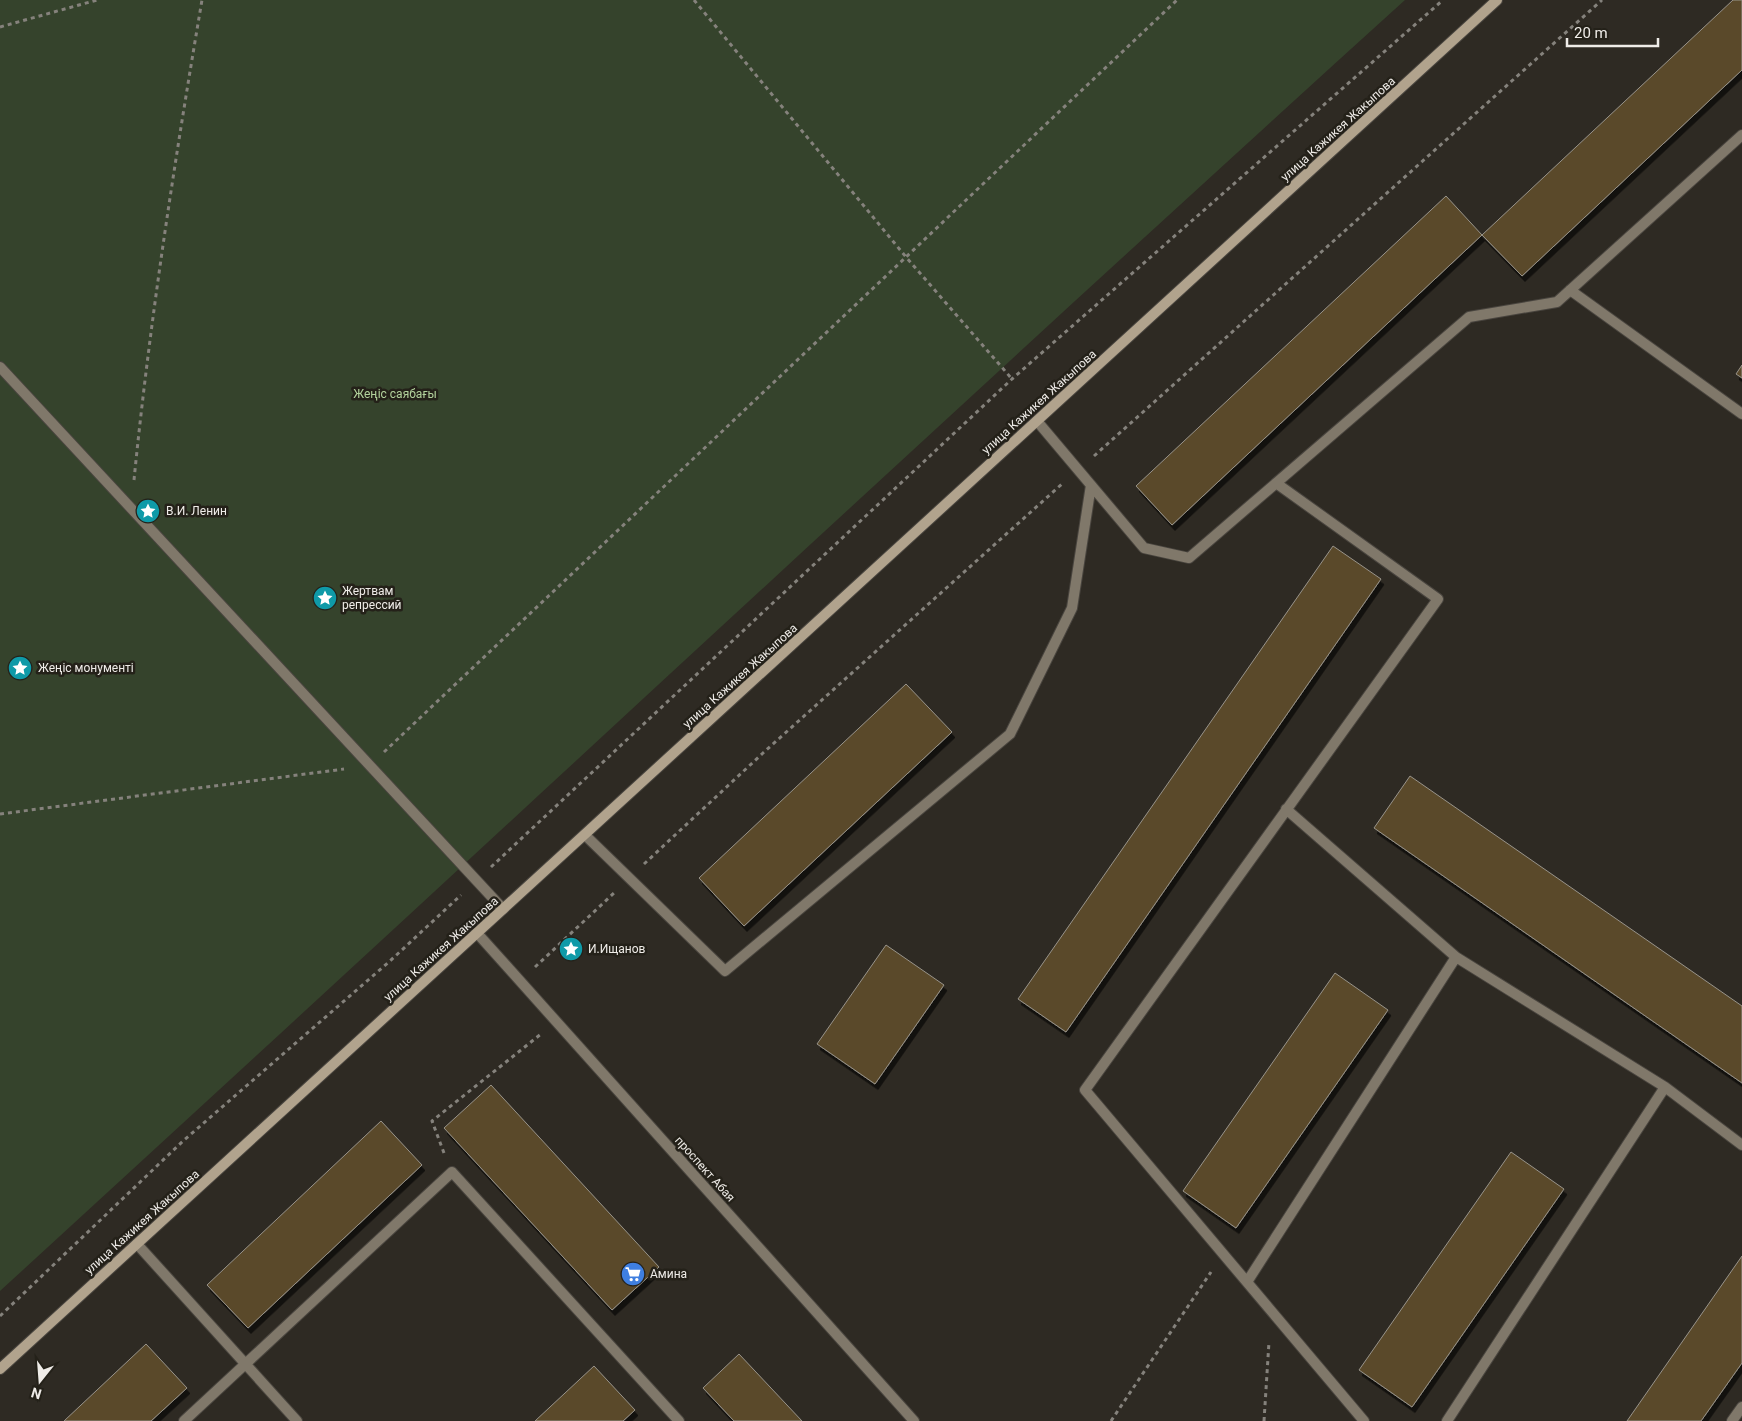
<svg xmlns="http://www.w3.org/2000/svg" width="1742" height="1421" font-family="Roboto,sans-serif">
  <style>
    .green { fill: #35432c }
    .building { fill: #5a4a2b; stroke: #98938a; filter: url(#shadow) }
    .lines { fill: none; stroke-linecap: round; stroke-linejoin: round }
    .service-casing { stroke: #49453f; stroke-width: 12 }
    .pedestrian-casing { stroke: #49453f; stroke-width: 12 }
    .minor-casing { stroke: #49453f; stroke-width: 12 }
    .secondary-casing { stroke: #49453f; stroke-width: 12 }
    .path { stroke: #85827c; stroke-width: 3; stroke-dasharray: 4 4; stroke-linecap: butt }
    .service { stroke: #80786a; stroke-width: 10 }
    .pedestrian { stroke: #80786a; stroke-width: 10 }
    .minor { stroke: #80786a; stroke-width: 10 }
    .secondary { stroke: #b1a38d; stroke-width: 10 }
    .labels { text-anchor: middle; dominant-baseline: central; stroke-width: 5; stroke-linejoin: round; paint-order: stroke }
    .street-label { font-size: 12px; fill: #efece8; stroke: #242119 }
    .park-label { font-size: 12px; fill: #b2d29c; stroke: #242119 }
    .poi-label { font-size: 12px; fill: #efece8; stroke: #242119; text-anchor: start }
  </style>
  <defs>
    <filter id="shadow"><feDropShadow dx="3" dy="5.5" stdDeviation="0" flood-color="#0009"/></filter>
  </defs>
  <rect width="100%" height="100%" fill="#2e2a23"/>
  <path class="green" d="M 0,0 L 1405,0 C 934,427 469,862 0,1291 Z"/>
  <path class="building" d="M 1733,0 L 1742,0 L 1742,70 L 1522,276 L 1482,235 Z
    M 1446,196 L 1482,235 L 1172,525 L 1136,486 Z
    M 1742,365 L 1742,378 L 1736,374 Z
    M 1333,546 L 1381,579 L 1066,1032 L 1018,999 Z
    M 906,684 L 952,732 L 744,926 L 699,878 Z
    M 1410,776 L 1742,1006 L 1742,1083 L 1374,828 Z
    M 886,945 L 944,985 L 875,1084 L 817,1044 Z
    M 1335,973 L 1388,1010 L 1236,1228 L 1183,1191 Z
    M 491,1085 L 659,1267 L 612,1310 L 444,1128 Z
    M 381,1121 L 422,1165 L 248,1328 L 207,1285 Z
    M 1511,1152 L 1564,1189 L 1412,1407 L 1359,1370 Z
    M 1742,1256 L 1742,1363 L 1701,1421 L 1627,1421 Z
    M 146,1344 L 187,1388 L 151,1421 L 64,1421 Z
    M 739,1354 L 802,1421 L 734,1421 L 703,1388 Z
    M 594,1366 L 635,1410 L 623,1421 L 535,1421 Z"/>
  <g class="lines">
    <g class="service-casing">
      <path id="service" d="M 1570,290 L 1742,414
        M 1037,421 L 1144,548 L 1189,558 L 1469,317 L 1557,302 L 1742,135
        M 1276,483 L 1438,599 L 1085,1090 L 1364,1421
        M 585,835 L 725,971 L 1010,734 L 1072,608 L 1091,485
        M 1456,957 L 1665,1087 L 1742,1145
        M 1247,1282 L 1456,957 L 1286,809
        M 1447,1421 L 1665,1087
        M 1732,1421 L 1742,1407"/>
    </g>
    <g class="pedestrian-casing">
      <path id="pedestrian" d="M 0,367 L 503,909
        M 477,933 L 914,1421"/>
    </g>
    <g class="minor-casing">
      <path id="minor" d="M 137,1244 L 297,1421
        M 184,1421 L 452,1172 L 679,1421"/>
    </g>
    <g class="secondary-casing">
      <path id="secondary" d="M 0,1369 L 1497,0"/>
    </g>
    <path class="path" d="M 694,0 L 906,257 L 1012,379
      M 0,27 L 97,0
      M 1094,456 L 1602,0
      M 134,480 C 150,319 175,159 202,0
      M 384,752 L 1177,0
      M 0,814 L 344,769
      M 644,864 L 763,753 L 1063,483
      M 491,867 L 1012,379 L 1443,0
      M 535,967 L 614,893
      M 444,1153 L 432,1121 L 541,1034
      M 0,1316 L 183,1141 L 390,961 L 461,895
      M 1111,1421 L 1211,1272
      M 1264,1421 L 1269,1342"/>
    <use href="#service" class="service"/>
    <use href="#pedestrian" class="pedestrian"/>
    <use href="#minor" class="minor"/>
    <use href="#secondary" class="secondary"/>
  </g>
  <defs>
    <g id="sight-disc" transform="scale(1.25)"><circle r="9.5" fill="#0f9aa8" stroke="#242119"/><path d="M0-6L1.8-2.2L6-1.7L2.9 1.2L3.7 5.4L0 3.3L-3.7 5.4L-2.9 1.2L-6-1.7L-1.8-2.2Z" fill="#fff"/></g>
    <g id="supermarket-disc" transform="scale(1.25)"><circle r="9.5" fill="#3f7fe0" stroke="#242119"/><path d="M-6-5.5h2.5l.6 2H6L4.5 2H-2.5L-4.4-4H-6ZM-1.5 3.2a1.3 1.3 0 1 0 .1 0ZM3 3.2a1.3 1.3 0 1 0 .1 0Z" fill="#fff"/></g>
  </defs>
  <g fill-rule="evenodd">
    <use href="#sight-disc" x="148" y="511"/>
    <use href="#sight-disc" x="325" y="598"/>
    <use href="#sight-disc" x="20" y="668"/>
    <use href="#sight-disc" x="571" y="949"/>
    <use href="#supermarket-disc" x="633" y="1274"/>
  </g>
  <g class="labels">
    <g class="street-label">
      <text transform="translate(1338 129) rotate(-42)">улица Кажикея Жакыпова</text>
      <text transform="translate(1039 402) rotate(-42)">улица Кажикея Жакыпова</text>
      <text transform="translate(740 676) rotate(-42)">улица Кажикея Жакыпова</text>
      <text transform="translate(441 949) rotate(-42)">улица Кажикея Жакыпова</text>
      <text transform="translate(705 1169) rotate(48)">проспект Абая</text>
      <text transform="translate(142 1222) rotate(-42)">улица Кажикея Жакыпова</text>
    </g>
    <g class="park-label">
      <text x="395" y="394">Жеңіс саябағы</text>
    </g>
    <g class="poi-label">
      <text x="166" y="511">В.И. Ленин</text>
      <text x="342" y="591">Жертвам<tspan x="342" dy="14">репрессий</tspan></text>
      <text x="38" y="668">Жеңіс монументі</text>
      <text x="588" y="949">И.Ищанов</text>
      <text x="650" y="1274">Амина</text>
    </g>
  </g>
  <g transform="translate(40 1381) rotate(197)" stroke="#242119" stroke-width="4" paint-order="stroke">
  <path d="M0-4L9 19L0 12L-9 19Z" fill="#efece8"/>
  <text y="-8" font-size="14" font-weight="bold" text-anchor="middle" fill="#efece8">N</text>
  </g>
  <path d="M1567 38v8h91v-8" fill="none" stroke="#efece8" stroke-width="2.5"/>
  <text x="1574" y="38" font-size="15" fill="#efece8" stroke="#242119" stroke-width="4" paint-order="stroke">20 m</text>
</svg>
